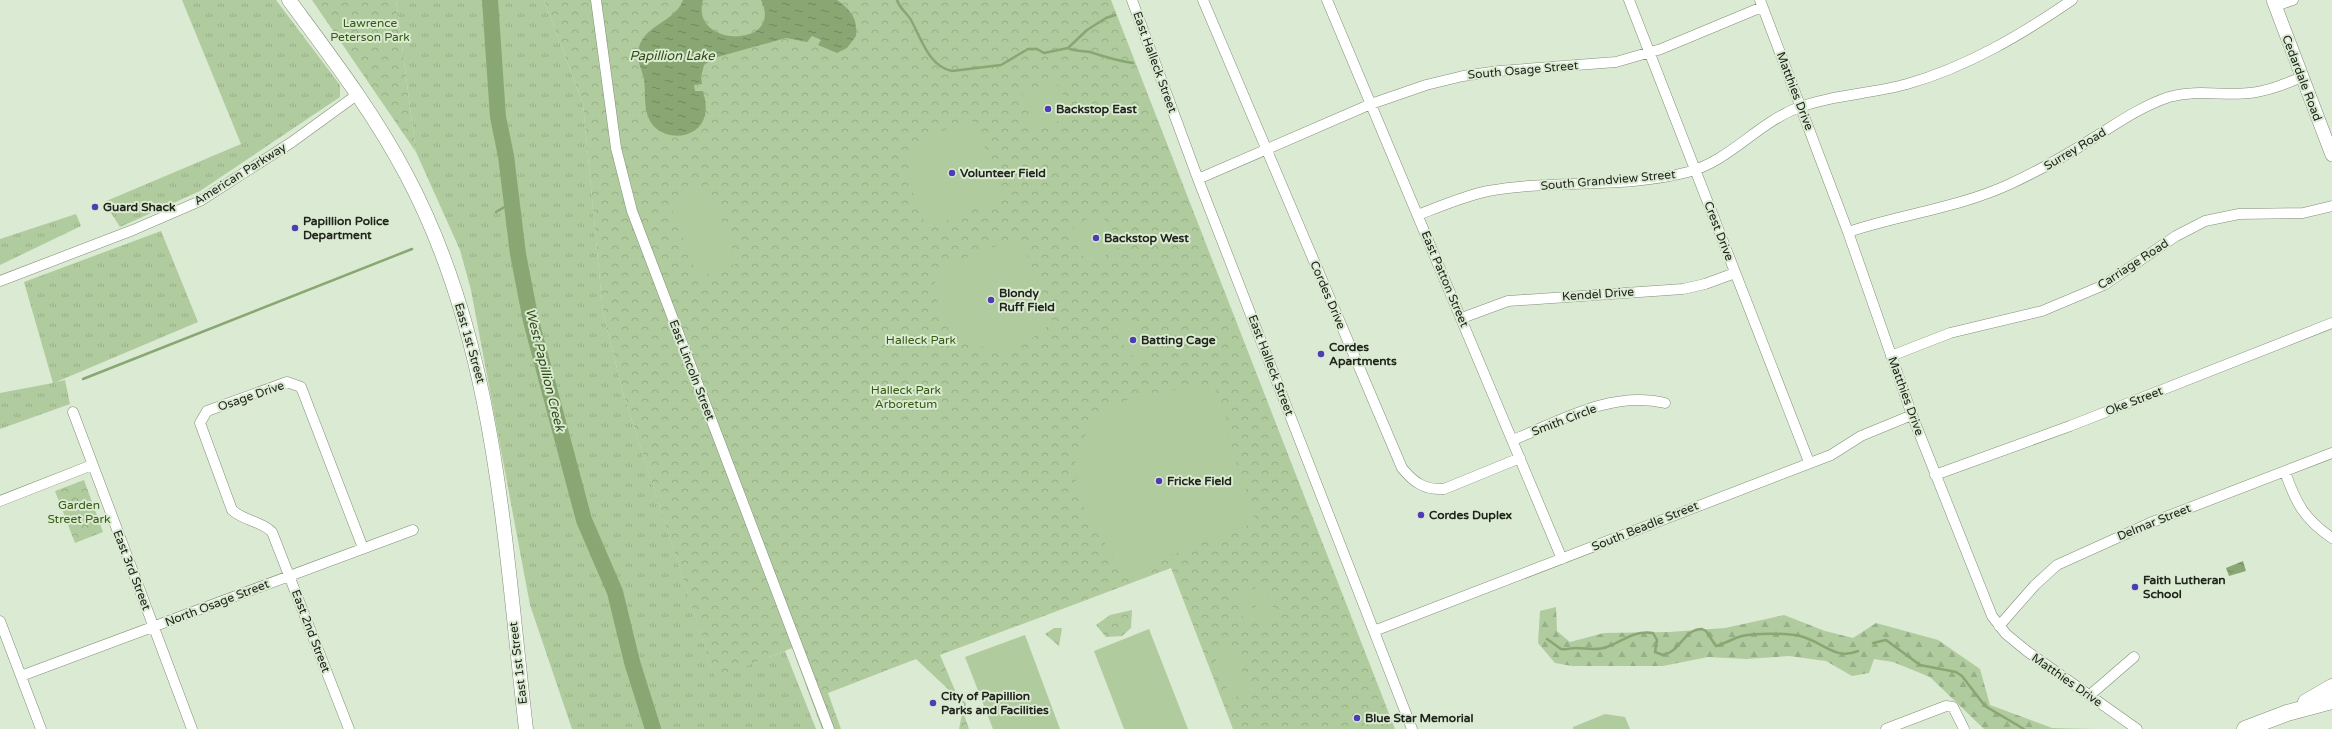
<svg xmlns="http://www.w3.org/2000/svg" width="2332" height="729" font-family="'Varela Round',sans-serif">
  <style>
    .grass { fill: url(#grass-tufts) }
    .forest { fill: url(#forest-firs) }
    .park { fill: url(#park-crowns) }
    .pitch { fill: #b0cb9e }
    .water { fill: url(#water-ripples) }
    .lines { fill: none; stroke-linecap: round; stroke-linejoin: round }
    .stream { stroke: #89a773; stroke-width: 2.5 }
    .river { stroke: #89a773; stroke-width: 16 }
    .minor-casing { stroke: #818e78; stroke-width: 11 }
    .tertiary-casing { stroke: #818e78; stroke-width: 14 }
    .secondary-casing { stroke: #818e78; stroke-width: 15 }
    .primary-casing { stroke: #818e78; stroke-width: 17 }
    .minor { stroke: #fff; stroke-width: 10 }
    .tertiary { stroke: #fff; stroke-width: 13 }
    .secondary { stroke: #fff; stroke-width: 14 }
    .primary { stroke: #fff; stroke-width: 16 }
    .poi-dot { fill: #4d3db4; stroke: #dbead2; stroke-width: 1.5 }
    .labels { text-anchor: middle; dominant-baseline: central; stroke-width: 4; stroke-linejoin: round; paint-order: stroke }
    .park-label { font-size: 12px; fill: #365b11; stroke: #dbead2 }
    .street-label { font-size: 12px; fill: #20251c; stroke: #dbead2 }
    .poi-label { font-size: 12px; font-weight: bold; fill: #20251c; stroke: #dbead2; text-anchor: start }
    .water-label { font-size: 13px; font-style: italic; fill: #2f4b15; stroke: #dbead2 }
  </style>
  <defs>
    <pattern id="grass-tufts" width="24" height="20" patternUnits="userSpaceOnUse"><rect width="24" height="20" fill="#b0cb9e"/><path d="M3 7l-1-3M5 7V3M7 7l1-3M15 17l-1-3M17 17v-4M19 17l1-3" fill="none" stroke="#97ae88"/></pattern>
    <pattern id="forest-firs" width="22" height="20" patternUnits="userSpaceOnUse"><rect width="22" height="20" fill="#b0cb9e"/><path d="M5 1l3.5 6h-7zM16 11l3.5 6h-7z" fill="#97ae88"/></pattern>
    <pattern id="park-crowns" width="20" height="18" patternUnits="userSpaceOnUse"><rect width="20" height="18" fill="#b0cb9e"/><path d="M2 6a3 3 0 1 1 6 0M12 15a3 3 0 1 1 6 0" fill="none" stroke="#97ae88"/></pattern>
    <pattern id="water-ripples" width="26" height="14" patternUnits="userSpaceOnUse"><rect width="26" height="14" fill="#89a773"/><path d="M2 4q2-2 4 0t4 0M15 11q2-2 4 0t4 0" fill="none" stroke="#70885e"/></pattern>
  </defs>
  <rect width="100%" height="100%" fill="#dbead2"/>
  <path class="grass" d="M 182,0 L 276,0 L 340,85 L 340,97 L 200,191 L 120,227 L 104,202 L 241,144 Z
    M 396,0 L 544,0 L 583,104 L 603,313 L 624,396 L 715,677 L 785,651 L 816,729 L 572,729 L 530,605 L 471,290 L 460,250 L 416,152 Z
    M 76,214 L 81,226 L 0,265 L 0,239 Z
    M 161,231 L 198,322 L 56,382 L 65,380 L 70,404 L 0,429 L 0,393 L 53,383 L 24,282 Z"/>
  <path class="forest" d="M 1556,607 L 1557,631 L 1570,642 L 1604,633 L 1669,632 L 1725,628 L 1784,615 L 1825,631 L 1853,638 L 1876,623 L 1938,640 L 1980,669 L 1990,705 L 2052,728 L 2096,729 L 1984,729 L 1930,677 L 1893,662 L 1874,659 L 1869,673 L 1852,676 L 1826,661 L 1789,656 L 1746,659 L 1708,657 L 1663,666 L 1572,666 L 1555,663 L 1538,643 L 1540,611 Z"/>
  <path class="park" d="M 312,0 L 396,0 L 416,152 Z
    M 544,0 L 1111,0 L 1395,729 L 1233,729 L 1171,568 L 940,655 L 957,695 L 966,703 L 964,715 L 969,729 L 959,729 L 964,704 L 916,659 L 828,693 L 841,729 L 822,729 L 792,648 L 715,678 L 624,396 L 603,313 L 583,104 Z
    M 84,480 L 103,532 L 75,543 L 55,491 Z
    M 1132,610 L 1131,628 L 1122,636 L 1106,637 L 1096,625 L 1110,615 Z
    M 1054,628 L 1062,628 L 1059,646 L 1045,634 Z"/>
  <path class="pitch" d="M 1055,82 C 1078,113 1067,121 1034,129 L 1022,95 L 1024,92 Z
    M 975,121 L 1001,191 L 998,200 L 928,228 C 894,166 904,136 975,121 Z
    M 708,185 L 738,263 L 698,278 L 668,200 Z
    M 1099,216 L 1107,221 L 1122,245 L 1091,265 L 1088,265 L 1070,231 L 1084,220 Z
    M 1012,240 L 1023,245 L 1053,322 C 1041,331 1028,343 1015,347 C 987,357 952,337 941,311 C 935,298 935,284 935,269 Z
    M 1136,319 L 1148,354 L 1136,359 L 1134,355 L 1128,357 L 1117,325 Z
    M 1214,386 L 1233,435 L 1227,438 L 1255,513 L 1251,524 L 1158,560 L 1160,565 L 1128,577 C 1101,535 1052,483 1088,431 C 1098,417 1110,406 1127,400 C 1154,390 1186,390 1214,386 Z
    M 1264,585 L 1270,599 L 1240,610 L 1235,596 Z
    M 1271,601 L 1276,615 L 1246,626 L 1241,612 Z
    M 1149,629 L 1188,729 L 1124,729 L 1094,651 Z
    M 1025,635 L 1060,729 L 993,729 L 965,657 Z
    M 1233,646 L 1250,691 L 1231,699 L 1213,653 Z
    M 1605,714 L 1625,717 L 1630,729 L 1573,729 L 1573,727 Z"/>
  <path class="water" d="M 683,0 L 703,0 C 689,48 785,49 761,0 L 837,0 C 851,10 858,19 856,36 L 847,48 L 837,53 L 818,45 L 821,40 L 812,36 L 807,42 L 786,38 L 714,58 L 704,65 L 701,77 L 702,84 L 694,85 L 695,91 L 703,91 C 705,99 707,107 705,115 C 699,141 662,142 650,121 C 643,109 646,92 644,79 C 642,70 637,61 638,52 C 641,25 675,23 683,0 Z
    M 2243,561 L 2246,571 L 2229,576 L 2226,568 Z"/>
  <g class="lines">
    <path class="stream" d="M 897,0 C 900,9 907,13 911,20 C 921,38 929,67 952,71 L 1001,65 L 1028,49 L 1037,49 L 1044,53 L 1068,48 L 1087,30 L 1106,18 L 1115,15
      M 1068,48 C 1075,52 1082,50 1090,52 C 1105,57 1118,61 1133,63
      M 496,212 L 511,203
      M 83,379 L 412,249
      M 1547,639 L 1561,649 C 1566,650 1571,648 1576,648 C 1587,648 1596,651 1607,647 C 1623,641 1634,630 1653,633 L 1657,640 L 1655,652 L 1663,655 C 1680,652 1684,629 1702,629 L 1706,631 L 1716,646 C 1725,644 1733,638 1742,636 C 1756,633 1786,633 1800,636 C 1822,641 1835,661 1858,651
      M 1873,643 L 1886,640 L 1920,665 L 1956,672 L 1962,676 L 1985,706 L 2024,729"/>
    <path class="river" d="M 490,0 L 498,117 L 506,156 L 518,254 L 531,321 L 584,520 L 615,592 L 632,662 L 653,729"/>
    <g class="minor-casing">
      <path id="minor" d="M 596,0 L 616,148 L 632,211 L 829,729
        M 1132,0 L 1198,179 L 1412,729
        M 1203,0 L 1402,468 C 1414,483 1425,490 1444,489 L 1520,458
        M 1327,0 L 1562,559
        M 1629,0 L 1809,462
        M 1760,0 L 1848,232 L 1912,415 L 1992,616 L 2006,634 L 2028,652 L 2137,729
        M 2275,6 L 2293,0
        M 1198,179 L 1371,104 L 1426,85 L 1463,76 L 1499,71 L 1616,62 L 1661,49 L 1762,7
        M 1418,215 C 1441,206 1464,196 1488,191 C 1554,179 1623,189 1688,172 C 1729,161 1757,124 1797,108 C 1831,95 1871,94 1907,84 C 1967,67 2021,35 2072,0
        M 1848,232 C 1902,214 1958,208 2010,184 C 2040,170 2067,155 2095,137 C 2119,122 2142,106 2169,97 C 2197,89 2223,96 2250,93 C 2268,91 2285,84 2302,77
        M 0,281 L 133,230 L 200,201 L 292,142 L 358,94
        M 1462,318 L 1508,301 L 1683,289 L 1705,284 L 1735,273
        M 1891,356 L 1950,333 L 2042,311 L 2104,285 L 2176,236 L 2205,221 L 2239,214 L 2303,213 L 2332,206
        M 73,412 L 192,729
        M 1513,440 C 1560,421 1612,390 1665,403
        M 2285,472 C 2296,503 2304,519 2332,538
        M 1935,475 L 2070,426 L 2332,323
        M 0,501 L 92,465
        M 0,621 L 41,729
        M 1999,626 L 2035,585 L 2057,565 L 2150,523 L 2332,453
        M 1374,631 L 1831,455 L 1861,436 L 1912,415
        M 21,676 L 413,530
        M 2090,695 L 2134,657
        M 349,729 L 272,532 C 261,521 244,521 232,510 L 200,423 L 207,411 L 287,382 L 301,387 L 363,548
        M 1886,729 L 1946,706 L 1953,707 L 1964,729"/>
    </g>
    <g class="tertiary-casing">
      <path id="tertiary" d="M 2273,0 L 2332,155"/>
    </g>
    <g class="secondary-casing">
      <path id="secondary" d="M 289,0 C 331,57 374,113 407,176 C 497,346 504,542 526,729"/>
    </g>
    <g class="primary-casing">
      <path id="primary" d="M 2306,702 L 2332,687
        M 2245,729 L 2287,713 L 2332,701"/>
    </g>
    <use href="#minor" class="minor"/>
    <use href="#tertiary" class="tertiary"/>
    <use href="#secondary" class="secondary"/>
    <use href="#primary" class="primary"/>
  </g>
  <g class="poi-dot">
    <circle cx="1048" cy="109" r="4"/>
    <circle cx="952" cy="173" r="4"/>
    <circle cx="95" cy="207" r="4"/>
    <circle cx="295" cy="228" r="4"/>
    <circle cx="1096" cy="238" r="4"/>
    <circle cx="991" cy="300" r="4"/>
    <circle cx="1133" cy="340" r="4"/>
    <circle cx="1321" cy="354" r="4"/>
    <circle cx="1159" cy="481" r="4"/>
    <circle cx="1421" cy="515" r="4"/>
    <circle cx="2135" cy="587" r="4"/>
    <circle cx="933" cy="703" r="4"/>
    <circle cx="1357" cy="718" r="4"/>
  </g>
  <g class="labels">
    <g class="park-label">
      <text x="370" y="23">Lawrence<tspan x="370" dy="14">Peterson Park</tspan></text>
      <text x="921" y="340">Halleck Park</text>
      <text x="906" y="390">Halleck Park<tspan x="906" dy="14">Arboretum</tspan></text>
      <text x="79" y="505">Garden<tspan x="79" dy="14">Street Park</tspan></text>
    </g>
    <g class="street-label">
      <text transform="translate(1155 62) rotate(70)">East Halleck Street</text>
      <text transform="translate(1523 70) rotate(-5)">South Osage Street</text>
      <text transform="translate(2302 78) rotate(69)">Cedardale Road</text>
      <text transform="translate(1795 91) rotate(69)">Matthies Drive</text>
      <text transform="translate(2075 149) rotate(-31)">Surrey Road</text>
      <text transform="translate(240 174) rotate(-32)">American Parkway</text>
      <text transform="translate(1608 180) rotate(-5)">South Grandview Street</text>
      <text transform="translate(1719 231) rotate(69)">Crest Drive</text>
      <text transform="translate(2133 264) rotate(-33)">Carriage Road</text>
      <text transform="translate(1445 279) rotate(67)">East Patton Street</text>
      <text transform="translate(1598 294) rotate(-4)">Kendel Drive</text>
      <text transform="translate(1328 295) rotate(67)">Cordes Drive</text>
      <text transform="translate(470 343) rotate(74)">East 1st Street</text>
      <text transform="translate(1271 365) rotate(69)">East Halleck Street</text>
      <text transform="translate(692 370) rotate(69)">East Lincoln Street</text>
      <text transform="translate(251 396) rotate(-19)">Osage Drive</text>
      <text transform="translate(1906 396) rotate(70)">Matthies Drive</text>
      <text transform="translate(2134 401) rotate(-21)">Oke Street</text>
      <text transform="translate(1564 420) rotate(-21)">Smith Circle</text>
      <text transform="translate(2154 522) rotate(-22)">Delmar Street</text>
      <text transform="translate(1645 526) rotate(-22)">South Beadle Street</text>
      <text transform="translate(132 570) rotate(69)">East 3rd Street</text>
      <text transform="translate(217 603) rotate(-21)">North Osage Street</text>
      <text transform="translate(311 631) rotate(69)">East 2nd Street</text>
      <text transform="translate(518 663) rotate(-97)">East 1st Street</text>
      <text transform="translate(2067 680) rotate(35)">Matthies Drive</text>
    </g>
    <g class="poi-label">
      <text x="1056" y="109">Backstop East</text>
      <text x="960" y="173">Volunteer Field</text>
      <text x="103" y="207">Guard Shack</text>
      <text x="303" y="221">Papillion Police<tspan x="303" dy="14">Department</tspan></text>
      <text x="1104" y="238">Backstop West</text>
      <text x="999" y="293">Blondy<tspan x="999" dy="14">Ruff Field</tspan></text>
      <text x="1141" y="340">Batting Cage</text>
      <text x="1329" y="347">Cordes<tspan x="1329" dy="14">Apartments</tspan></text>
      <text x="1167" y="481">Fricke Field</text>
      <text x="1429" y="515">Cordes Duplex</text>
      <text x="2143" y="580">Faith Lutheran<tspan x="2143" dy="14">School</tspan></text>
      <text x="941" y="696">City of Papillion<tspan x="941" dy="14">Parks and Facilities</tspan></text>
      <text x="1365" y="718">Blue Star Memorial</text>
    </g>
    <g class="water-label">
      <text x="672" y="56">Papillion Lake</text>
      <text transform="translate(545 370) rotate(76)">West Papillion Creek</text>
    </g>
  </g>
</svg>
